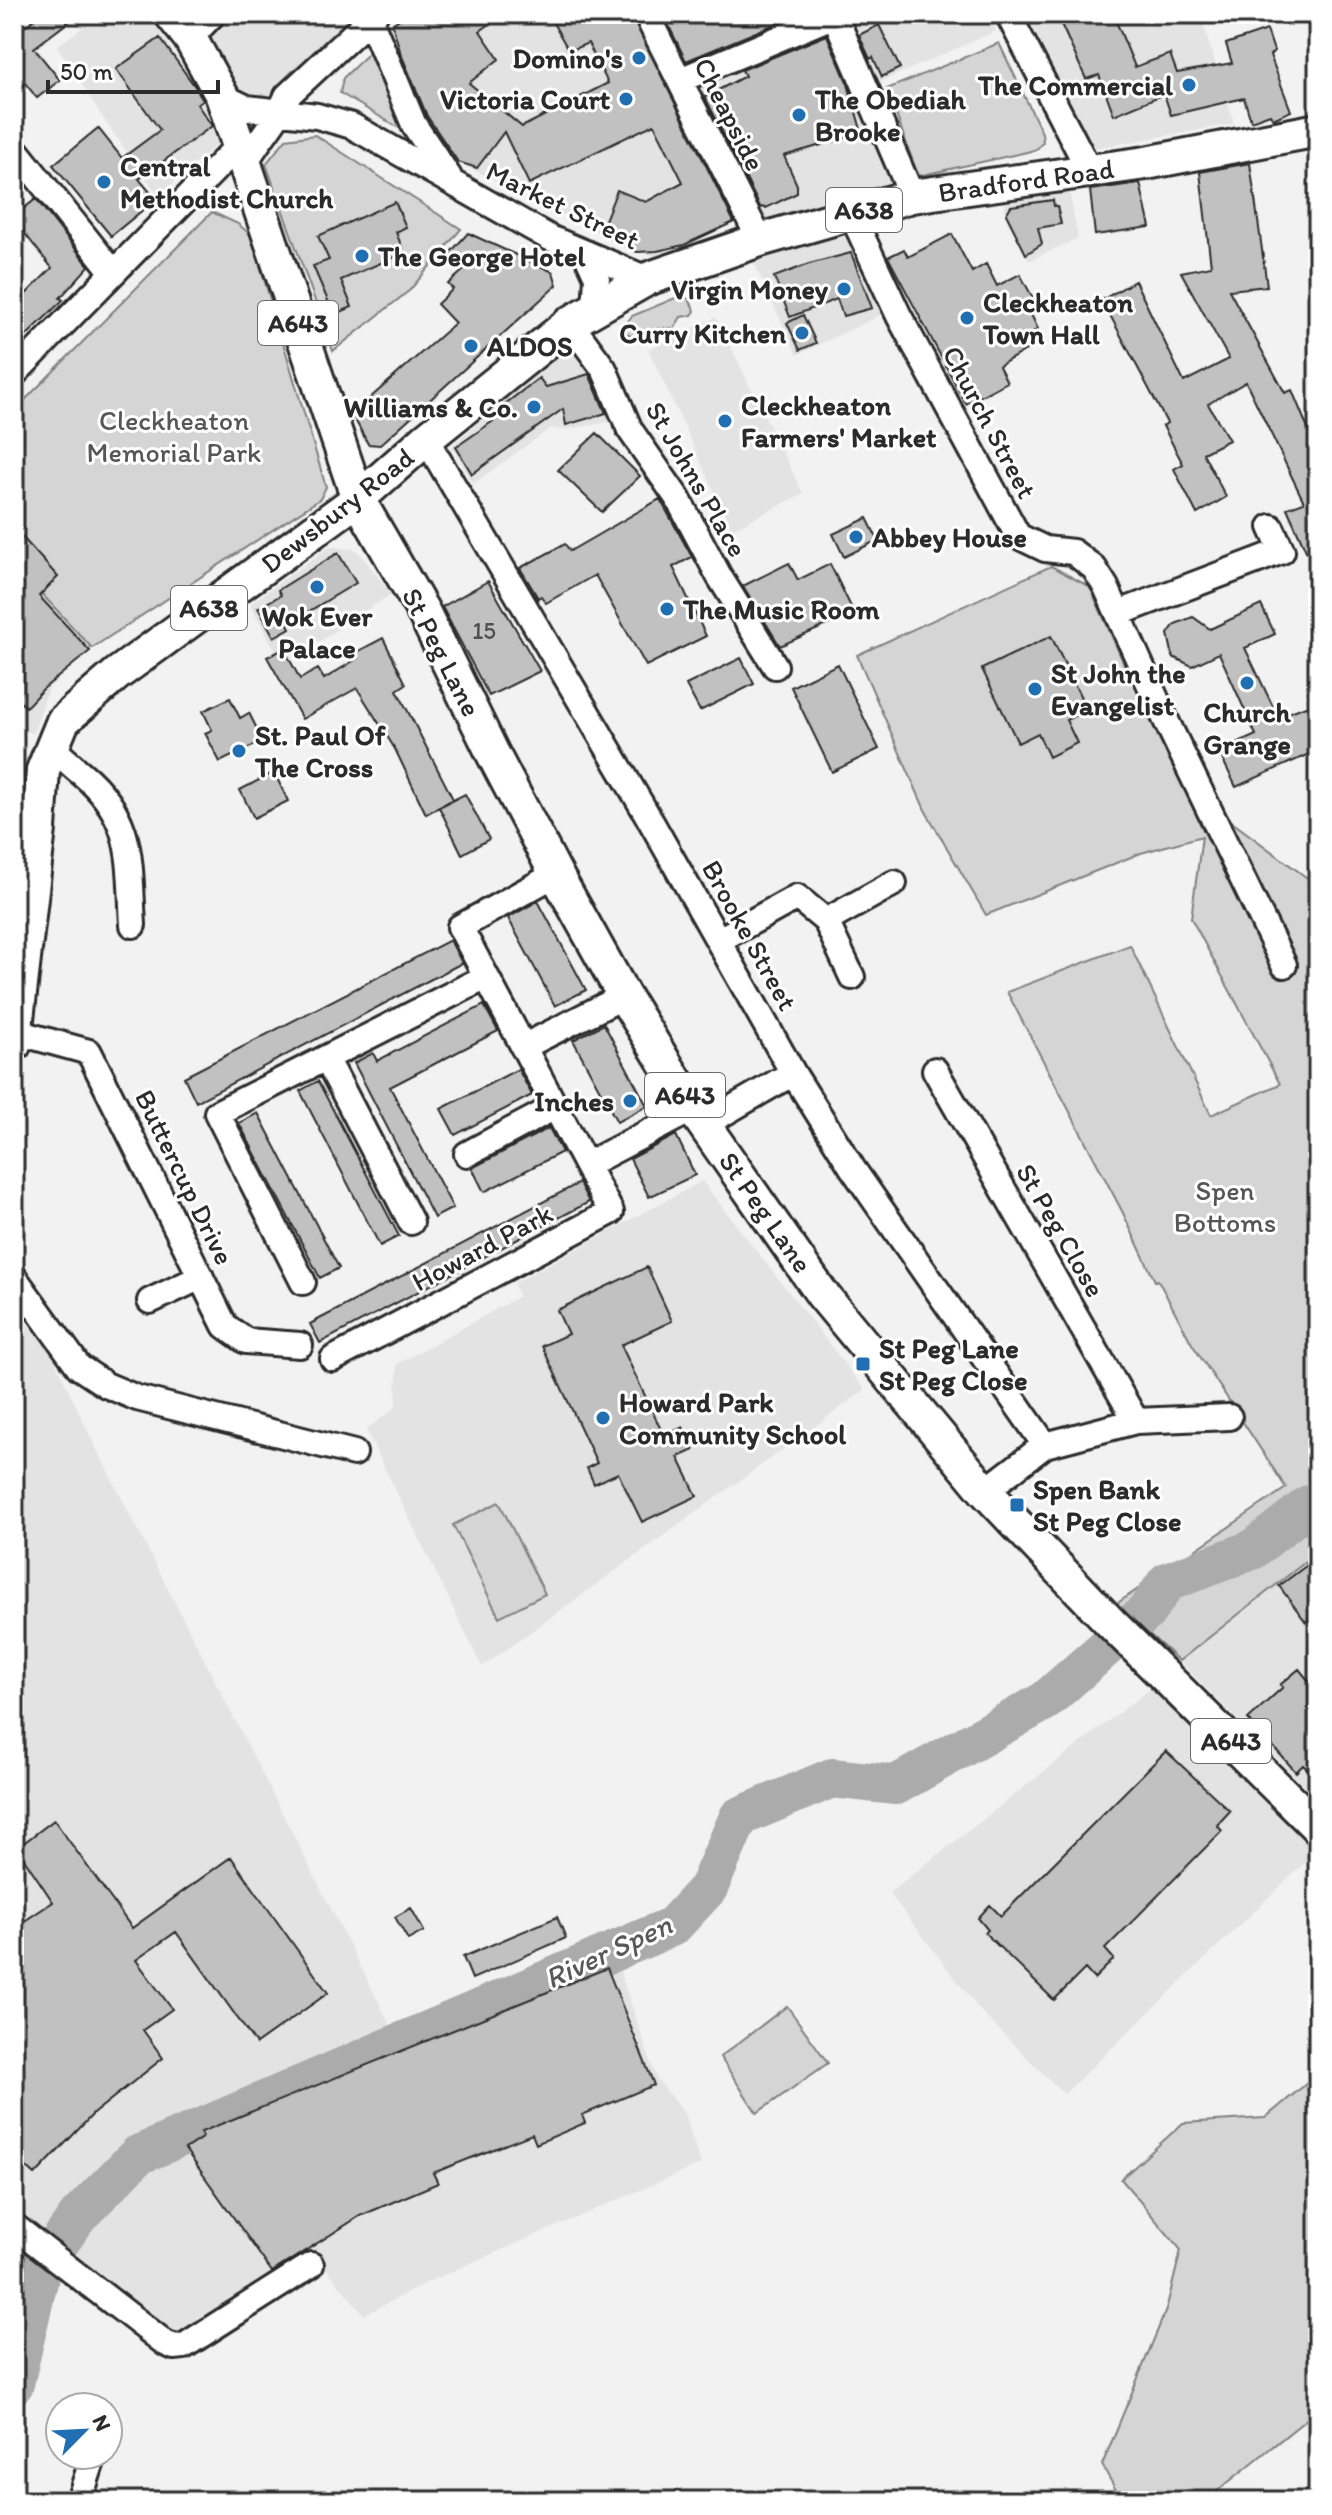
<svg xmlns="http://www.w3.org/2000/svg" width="1332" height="2515" font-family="Itim,sans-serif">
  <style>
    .built { fill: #e3e3e3 }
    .green { fill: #d5d5d5; stroke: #808080; stroke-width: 2 }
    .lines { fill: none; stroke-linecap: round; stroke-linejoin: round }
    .river { stroke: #ababab; stroke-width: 40 }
    .building { fill: #c1c1c1; stroke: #2b2b2b; stroke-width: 2 }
    .minor-casing { stroke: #2b2b2b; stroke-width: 30 }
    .major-casing { stroke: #2b2b2b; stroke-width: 38 }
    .minor { stroke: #fff; stroke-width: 24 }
    .major { stroke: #fff; stroke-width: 32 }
    .poi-dot { fill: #1f6fb2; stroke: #fff; stroke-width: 3 }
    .labels { text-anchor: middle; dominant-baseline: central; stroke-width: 6; stroke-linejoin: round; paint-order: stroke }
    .number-label { font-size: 24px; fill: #505050 }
    .shield { fill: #fff; stroke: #6b6b6b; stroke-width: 2 }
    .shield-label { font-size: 26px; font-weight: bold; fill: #2b2b2b }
    .poi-label { font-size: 28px; font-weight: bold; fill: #2b2b2b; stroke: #fff; text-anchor: start }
    .street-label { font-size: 28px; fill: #2b2b2b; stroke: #fff }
    .park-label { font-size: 28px; fill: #565656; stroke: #fff }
    .water-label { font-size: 30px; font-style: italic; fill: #585858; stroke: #fff }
  </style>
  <rect width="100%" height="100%" fill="#f2f2f2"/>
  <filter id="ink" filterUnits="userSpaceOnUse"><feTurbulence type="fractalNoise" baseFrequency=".0125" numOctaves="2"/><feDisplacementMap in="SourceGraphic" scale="16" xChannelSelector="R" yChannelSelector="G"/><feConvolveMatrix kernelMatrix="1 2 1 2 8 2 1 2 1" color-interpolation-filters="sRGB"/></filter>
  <g filter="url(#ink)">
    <path class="built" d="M 101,14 L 148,14 L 215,114 L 221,140 L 159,196 L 107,124 L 57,46 Z
      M 182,14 L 356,14 L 297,75 L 268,96 L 240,93 Z
      M 405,14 L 632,14 L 667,77 L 736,221 L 657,256 L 637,252 L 458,162 L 425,113 L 408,78 L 392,24 Z
      M 658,14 L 824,14 L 897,186 L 762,219 Z
      M 849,14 L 988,14 L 996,31 L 878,83 Z
      M 1026,14 L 1200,14 L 1234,124 L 1094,148 Z
      M 1069,191 L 1078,238 L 1029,261 L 1006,214 L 1004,203 Z
      M 848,233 L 883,314 L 797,355 L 754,263 Z
      M 716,317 L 803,494 L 732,529 L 648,349 Z
      M 572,338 L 599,372 L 614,421 L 564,430 L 551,428 L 473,484 L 452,446 Z
      M 330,546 L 357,550 L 391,594 L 311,647 L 282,663 L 250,604 Z
      M 14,564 L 92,648 L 48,689 L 33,734 L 14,726 Z
      M 702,1181 L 865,1390 L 482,1667 L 366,1430 L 396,1407 L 397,1364 L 518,1297 L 514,1283 Z
      M 14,1324 L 39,1327 L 92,1440 L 401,2046 L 615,1958 L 657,2079 L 684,2113 L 701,2164 L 434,2279 L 364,2315 L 311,2250 L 177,2335 L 14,2216 Z
      M 1318,1552 L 1318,1799 L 1317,1799 L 1179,1661 Z
      M 1156,1684 L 1318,1841 L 1318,1850 L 1064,2094 L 982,2013 L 889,1893 Z"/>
    <path class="green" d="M 999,43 L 1042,133 L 1043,142 L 1037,149 L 1027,152 L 918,176 L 887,89 Z
      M 372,50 L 385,91 L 411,135 L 340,93 L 343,78 Z
      M 315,135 L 461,229 L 410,290 L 333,351 L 266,164 L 286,139 Z
      M 212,212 L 238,224 L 251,235 L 326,487 L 320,499 L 92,648 L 14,564 L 14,411 Z
      M 680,296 L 689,299 L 695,311 L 692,315 L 681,317 L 674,328 L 655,329 L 646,339 L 636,340 L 622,329 L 632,316 Z
      M 1051,566 L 1090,587 L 1132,682 L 1152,674 L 1228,819 L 1318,886 L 1318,1552 L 1179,1661 L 1116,1604 L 1286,1488 L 1192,1344 L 1158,1280 L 1155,1281 L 1122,1211 L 1007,992 L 1130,945 L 1211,1115 L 1280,1084 L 1191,918 L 1202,836 L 1141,853 L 986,915 L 925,810 L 857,655 Z
      M 499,1502 L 545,1594 L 499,1617 L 453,1525 Z
      M 787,2006 L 828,2063 L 757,2113 L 720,2057 Z
      M 1318,2074 L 1318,2410 L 1205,2501 L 1122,2501 L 1102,2465 L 1166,2310 L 1181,2250 L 1121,2179 L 1183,2123 L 1265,2118 Z"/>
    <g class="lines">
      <path class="river" d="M 14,2384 L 41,2268 L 79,2215 L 138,2155 L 673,1926 L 708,1888 L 739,1817 L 832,1778 L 896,1785 L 1045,1701 L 1146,1612 L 1167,1582 L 1252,1550 L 1309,1505 L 1318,1504"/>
    </g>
    <path class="building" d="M 41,14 L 79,14 L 34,48 L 60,80 L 37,98 L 14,69 L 14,23 L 20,30 Z
      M 407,14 L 504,14 L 480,31 L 499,59 L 469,83 L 522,127 L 608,83 L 588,43 L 569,51 L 548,14 L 631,14 L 734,222 L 684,245 L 657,251 L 637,252 L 600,233 L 617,190 L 646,202 L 683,182 L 654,124 L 529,184 L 504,132 L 477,168 L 458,162 L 427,116 L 401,54 L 392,24 Z
      M 663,14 L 799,14 L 686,61 Z
      M 1089,14 L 1113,14 L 1135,67 L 1170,54 L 1177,73 L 1232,63 L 1226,44 L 1267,30 L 1274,51 L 1270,55 L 1291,111 L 1273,119 L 1270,114 L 1251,121 L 1244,98 L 1171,115 L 1164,94 L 1114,115 L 1099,75 L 1086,79 L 1061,24 Z
      M 879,25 L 900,68 L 882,77 L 873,57 L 870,59 L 859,35 Z
      M 827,35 L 848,84 L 862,133 L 784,156 L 797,185 L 797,193 L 766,208 L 760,207 L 705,97 L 745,76 L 742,70 Z
      M 160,38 L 196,88 L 203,100 L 197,104 L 212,126 L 139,179 L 156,199 L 111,236 L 53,165 L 98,128 L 122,158 L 160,130 L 116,69 Z
      M 1250,163 L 1267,286 L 1229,290 L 1285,393 L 1292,390 L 1318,453 L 1318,578 L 1287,508 L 1304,502 L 1246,382 L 1208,404 L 1229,440 L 1203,453 L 1226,497 L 1197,514 L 1174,469 L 1183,464 L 1163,426 L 1167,423 L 1102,300 L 1135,281 L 1184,382 L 1229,359 L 1181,272 L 1211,266 L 1200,172 Z
      M 1140,183 L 1150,227 L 1095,235 L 1090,190 Z
      M 36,199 L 89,266 L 60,298 L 63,300 L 14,348 L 14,306 L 52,268 L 14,220 L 14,216 Z
      M 1053,200 L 1054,206 L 1057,206 L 1061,224 L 1038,228 L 1042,244 L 1026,254 L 1006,214 L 1011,206 Z
      M 395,202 L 406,227 L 396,232 L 404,253 L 341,280 L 352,307 L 334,315 L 313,266 L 329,260 L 318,236 Z
      M 468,233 L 553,272 L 557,285 L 380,445 L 368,444 L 352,414 L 455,323 L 437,304 L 453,289 L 448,284 L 465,269 L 450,253 Z
      M 952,234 L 972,272 L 986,264 L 997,286 L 1020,274 L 1035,302 L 1027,306 L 1038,329 L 1025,337 L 1031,347 L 999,366 L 1007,382 L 966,404 L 888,257 L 904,249 L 908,257 Z
      M 851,253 L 872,308 L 843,316 L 837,299 L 790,317 L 774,277 L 809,264 Z
      M 803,315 L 816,343 L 800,350 L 787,323 Z
      M 589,374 L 606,413 L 566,425 L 563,409 L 472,474 L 456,447 L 509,410 L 505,404 L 539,378 L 546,387 Z
      M 597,433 L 640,476 L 602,512 L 558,470 Z
      M 660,499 L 692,557 L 673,567 L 706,636 L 646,666 L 595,575 L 546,603 L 541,596 L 538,598 L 520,568 L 565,544 L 570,551 Z
      M 867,518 L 878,540 L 844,557 L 833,534 Z
      M 14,528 L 58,577 L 39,596 L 90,651 L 43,689 L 26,707 L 14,697 Z
      M 338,553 L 356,583 L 288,624 L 290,628 L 274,637 L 258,608 L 281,595 L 278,590 Z
      M 789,563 L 798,580 L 830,564 L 854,613 L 780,646 L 743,586 Z
      M 488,581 L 540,671 L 489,696 L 442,607 Z
      M 1261,605 L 1275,634 L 1245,648 L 1278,717 L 1308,705 L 1318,726 L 1318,750 L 1236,787 L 1219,752 L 1256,735 L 1219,653 L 1192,666 L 1173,657 L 1168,634 L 1175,624 L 1193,617 L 1210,629 Z
      M 1051,636 L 1087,710 L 1066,720 L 1077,743 L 1049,757 L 1038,733 L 1018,743 L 982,669 Z
      M 383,638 L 406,684 L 397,690 L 453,799 L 426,814 L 395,749 L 357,688 L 302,719 L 267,657 L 284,649 L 300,679 L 318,669 L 324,679 L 358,658 L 355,653 Z
      M 741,658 L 754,684 L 700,711 L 686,685 Z
      M 838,664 L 879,749 L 832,772 L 791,687 Z
      M 230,698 L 240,718 L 249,713 L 263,741 L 220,762 L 205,733 L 212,730 L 203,711 Z
      M 274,772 L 288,801 L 254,818 L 240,790 Z
      M 465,794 L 489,839 L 462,854 L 439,807 Z
      M 538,901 L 586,990 L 555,1006 L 508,918 Z
      M 450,940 L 462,963 L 196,1102 L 184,1077 Z
      M 484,1005 L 498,1031 L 390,1087 L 453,1208 L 434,1218 L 354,1063 L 373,1053 L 377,1061 Z
      M 604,1024 L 647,1106 L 617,1122 L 573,1040 Z
      M 518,1069 L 532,1095 L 455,1135 L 441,1109 Z
      M 318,1081 L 399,1236 L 380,1246 L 300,1091 Z
      M 258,1113 L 339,1268 L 320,1278 L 239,1123 Z
      M 549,1128 L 562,1152 L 484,1192 L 472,1168 Z
      M 676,1135 L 695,1175 L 649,1197 L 630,1159 Z
      M 579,1183 L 589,1202 L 320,1343 L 310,1324 Z
      M 647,1267 L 672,1321 L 621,1345 L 664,1436 L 683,1427 L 694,1450 L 678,1457 L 697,1496 L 642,1522 L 618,1473 L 594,1484 L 587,1468 L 597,1463 L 542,1346 L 568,1334 L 557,1310 Z
      M 1318,1557 L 1318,1613 L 1306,1622 L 1279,1586 Z
      M 1299,1669 L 1318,1692 L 1318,1779 L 1303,1765 L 1296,1772 L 1248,1719 L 1283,1687 L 1280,1685 Z
      M 1166,1751 L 1230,1811 L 1217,1825 L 1222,1831 L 1105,1949 L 1114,1959 L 1094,1979 L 1085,1969 L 1054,2000 L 985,1933 L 988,1930 L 978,1918 L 990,1905 L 1001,1916 Z
      M 54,1820 L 132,1928 L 231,1857 L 328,1993 L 256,2044 L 176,1932 L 136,1960 L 172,2009 L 143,2030 L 163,2058 L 94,2113 L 35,2175 L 14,2156 L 14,1928 L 53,1902 L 17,1848 Z
      M 411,1908 L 424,1931 L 408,1940 L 395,1917 Z
      M 557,1917 L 566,1938 L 472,1979 L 463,1957 Z
      M 607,1968 L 654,2085 L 582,2115 L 585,2123 L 536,2144 L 532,2134 L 433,2173 L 438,2183 L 360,2216 L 272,2272 L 185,2149 L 203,2137 L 201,2132 Z"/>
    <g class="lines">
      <g class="minor-casing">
        <path id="minor" d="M 646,14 L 760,240
          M 834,14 L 912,196
          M 1008,14 L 1089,170
          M 370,19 L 414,125 L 449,177
          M 190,38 L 213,14
          M 680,80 L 835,15
          M 222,96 L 247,108 L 317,116 L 352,126 L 550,238 L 647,279
          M 14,148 L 113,272
          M 244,166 C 256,140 277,123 287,96 L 375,14
          M 851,213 L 899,316 L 1018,536 L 1045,549 L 1073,552 L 1094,568 L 1106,587 L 1161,710 L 1284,965
          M 586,253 L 597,277 L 595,308
          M 570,323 L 604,369 L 630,430 L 678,499 L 719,576 L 775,666
          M 14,374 L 238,146
          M 426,439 L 645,811 L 793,1073 L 853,1169 L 1045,1445
          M 1119,613 L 1282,551 L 1271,527
          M 52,749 C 62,755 71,765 81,773 C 135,818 129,860 133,925
          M 826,921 L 894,883
          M 719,940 L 797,897 L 826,921 L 852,977
          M 16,1032 L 89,1052 L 225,1326 L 246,1341 L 300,1345
          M 523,1047 L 624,996
          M 326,1058 L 411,1222
          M 935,1070 L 1136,1421 L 1045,1445 L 985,1491
          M 705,1124 L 793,1073
          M 467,1154 L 555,1107
          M 586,1165 L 693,1109
          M 14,1277 L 79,1367 L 106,1385 L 137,1398 L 354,1453
          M 303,1282 L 217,1113 L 486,977
          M 150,1301 L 201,1277
          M 333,1359 L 611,1212 L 460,927 L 556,874
          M 1136,1421 L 1229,1417
          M 14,2226 L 165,2343 L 174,2347 L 184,2346 L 311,2265
          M 79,2501 L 94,2455"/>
      </g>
      <g class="major-casing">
        <path id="major" d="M 171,14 L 190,38 L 222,96 L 358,499 L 424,613 L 493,754 L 556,874 L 624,996 L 693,1109 L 822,1294 L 985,1491 L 1111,1623 L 1318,1828
          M 14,1045 L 39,829 L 43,770 L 63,721 L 117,674 L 358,499 L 426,439 L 570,323 L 647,279 L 760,240 L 912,196 L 1146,163 L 1318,130"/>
      </g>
      <use href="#minor" class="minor"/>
      <use href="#major" class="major"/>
    </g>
  </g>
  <g class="poi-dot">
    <circle cx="639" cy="58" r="8"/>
    <circle cx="1189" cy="85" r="8"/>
    <circle cx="626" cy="99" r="8"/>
    <circle cx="799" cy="115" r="8"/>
    <circle cx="104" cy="182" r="8"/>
    <circle cx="362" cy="256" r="8"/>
    <circle cx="844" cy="289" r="8"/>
    <circle cx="967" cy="318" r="8"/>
    <circle cx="802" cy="333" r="8"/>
    <circle cx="471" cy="346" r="8"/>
    <circle cx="534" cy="407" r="8"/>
    <circle cx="725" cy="421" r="8"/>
    <circle cx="856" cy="537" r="8"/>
    <circle cx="317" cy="587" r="8"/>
    <circle cx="667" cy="609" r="8"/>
    <circle cx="1247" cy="683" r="8"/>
    <circle cx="1035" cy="689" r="8"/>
    <circle cx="239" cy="751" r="8"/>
    <circle cx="630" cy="1101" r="8"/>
    <rect x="855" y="1356" width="16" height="16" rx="4"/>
    <circle cx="603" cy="1418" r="8"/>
    <rect x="1009" y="1497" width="16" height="16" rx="4"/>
  </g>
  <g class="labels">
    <g class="number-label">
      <text x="484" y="630">15</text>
    </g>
    <g class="shield">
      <rect x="826" y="188" width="76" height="44" rx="6"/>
      <rect x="258" y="301" width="80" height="44" rx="6"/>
      <rect x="171" y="586" width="76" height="44" rx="6"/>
      <rect x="645" y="1073" width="80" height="44" rx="6"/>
      <rect x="1191" y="1719" width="80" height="44" rx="6"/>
    </g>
    <g class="shield-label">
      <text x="864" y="210">A638</text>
      <text x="298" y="323">A643</text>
      <text x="209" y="608">A638</text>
      <text x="685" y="1095">A643</text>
      <text x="1231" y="1741">A643</text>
    </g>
    <g class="poi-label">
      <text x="623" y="58" text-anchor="end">Domino's</text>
      <text x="1173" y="85" text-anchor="end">The Commercial</text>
      <text x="610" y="99" text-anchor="end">Victoria Court</text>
      <text x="815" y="99">The Obediah<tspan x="815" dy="32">Brooke</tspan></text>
      <text x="120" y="166">Central<tspan x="120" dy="32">Methodist Church</tspan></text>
      <text x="378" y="256">The George Hotel</text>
      <text x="828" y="289" text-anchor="end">Virgin Money</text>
      <text x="983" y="302">Cleckheaton<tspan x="983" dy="32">Town Hall</tspan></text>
      <text x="786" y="333" text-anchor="end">Curry Kitchen</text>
      <text x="487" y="346">ALDOS</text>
      <text x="741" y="405">Cleckheaton<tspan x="741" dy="32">Farmers' Market</tspan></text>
      <text x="518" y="407" text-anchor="end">Williams &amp; Co.</text>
      <text x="872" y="537">Abbey House</text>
      <text x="683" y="609">The Music Room</text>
      <text x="317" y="616" text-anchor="middle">Wok Ever<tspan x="317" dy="32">Palace</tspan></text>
      <text x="1051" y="673">St John the<tspan x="1051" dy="32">Evangelist</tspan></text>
      <text x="1247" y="712" text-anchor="middle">Church<tspan x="1247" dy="32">Grange</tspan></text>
      <text x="255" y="735">St. Paul Of<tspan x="255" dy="32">The Cross</tspan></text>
      <text x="614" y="1101" text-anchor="end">Inches</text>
      <text x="879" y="1348">St Peg Lane<tspan x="879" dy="32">St Peg Close</tspan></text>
      <text x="619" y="1402">Howard Park<tspan x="619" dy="32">Community School</tspan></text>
      <text x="1033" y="1489">Spen Bank<tspan x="1033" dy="32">St Peg Close</tspan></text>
    </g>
    <g class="street-label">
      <text transform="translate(730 114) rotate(63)">Cheapside</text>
      <text transform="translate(1026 180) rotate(-8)">Bradford Road</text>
      <text transform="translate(563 205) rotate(26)">Market Street</text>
      <text transform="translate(990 422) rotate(62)">Church Street</text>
      <text transform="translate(697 479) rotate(60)">St Johns Place</text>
      <text transform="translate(337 510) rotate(-38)">Dewsbury Road</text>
      <text transform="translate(442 652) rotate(63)">St Peg Lane</text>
      <text transform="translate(750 935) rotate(61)">Brooke Street</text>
      <text transform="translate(185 1177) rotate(64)">Buttercup Drive</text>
      <text transform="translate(766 1212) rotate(55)">St Peg Lane</text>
      <text transform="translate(1061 1230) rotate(60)">St Peg Close</text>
      <text transform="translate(482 1247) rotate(-28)">Howard Park</text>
    </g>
    <g class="park-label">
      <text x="174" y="420">Cleckheaton<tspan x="174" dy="32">Memorial Park</tspan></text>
      <text x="1225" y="1190">Spen<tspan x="1225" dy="32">Bottoms</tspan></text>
    </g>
    <g class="water-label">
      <text transform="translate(608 1951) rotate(-25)">River Spen</text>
    </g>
  </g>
  <rect width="1332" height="2515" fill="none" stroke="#fff" stroke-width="48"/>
  <rect x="24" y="24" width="1284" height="2467" fill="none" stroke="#2b2b2b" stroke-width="3" filter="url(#ink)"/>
  <g transform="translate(84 2431) rotate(66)"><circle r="38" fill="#ffffff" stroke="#aaaaaa" stroke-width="2"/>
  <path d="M0-6L14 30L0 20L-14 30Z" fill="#1f6fb2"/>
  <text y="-12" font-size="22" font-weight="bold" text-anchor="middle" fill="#2b2b2b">N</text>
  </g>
  <path d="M48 80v12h170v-12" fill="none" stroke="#2b2b2b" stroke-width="4"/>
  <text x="60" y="80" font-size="24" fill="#2b2b2b" stroke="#ffffff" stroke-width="6" paint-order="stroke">50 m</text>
</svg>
